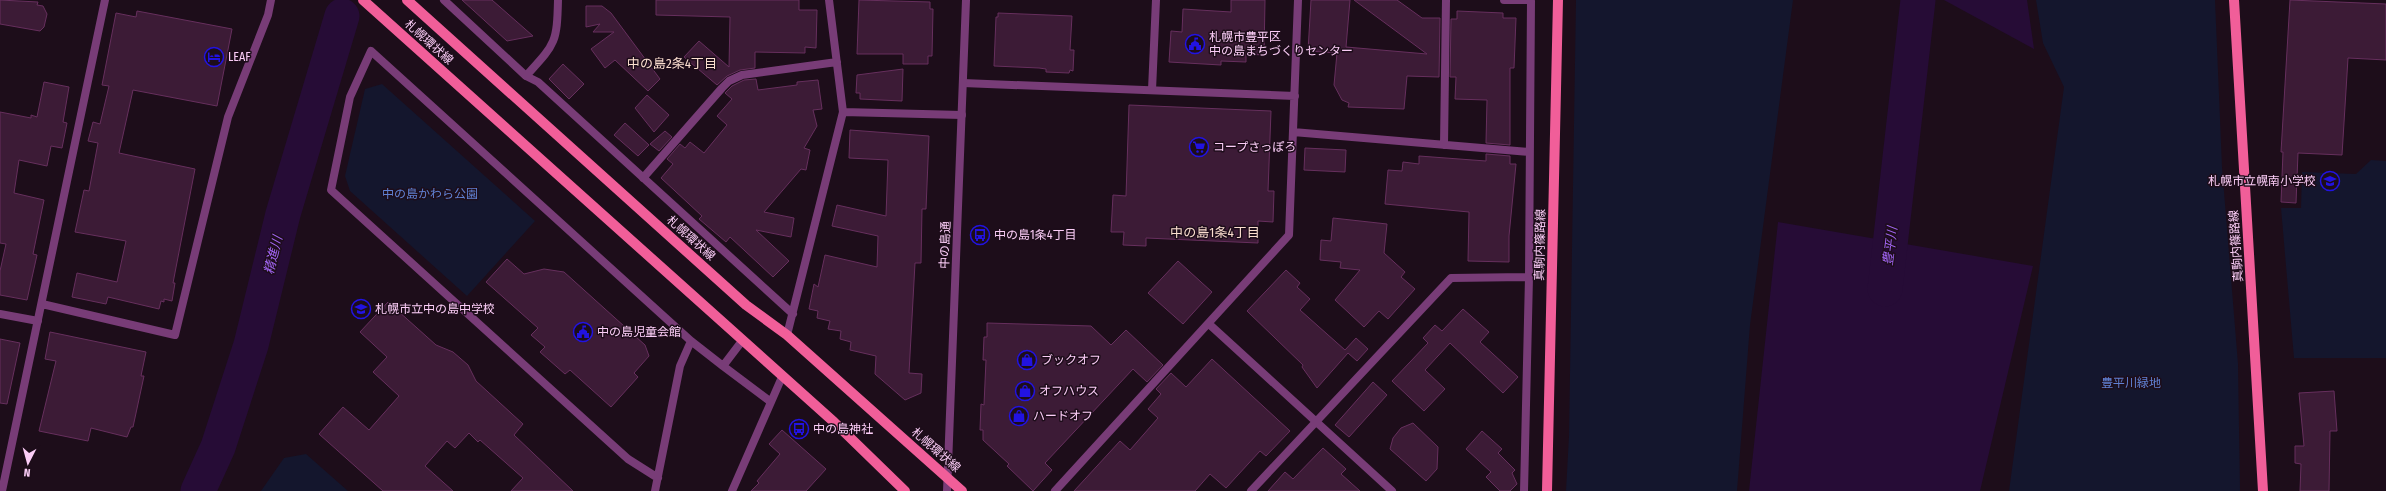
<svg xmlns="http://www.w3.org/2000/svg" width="2386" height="491" font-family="'Fira Sans Condensed','Noto Sans JP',sans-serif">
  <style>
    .green { fill: #14162d }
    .water { fill: #260c36 }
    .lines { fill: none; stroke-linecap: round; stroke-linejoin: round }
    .river { stroke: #260c36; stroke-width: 35 }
    .building { fill: #3c1b36; stroke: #662f5d }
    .minor { stroke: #783c77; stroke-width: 8 }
    .tertiary { stroke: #783c77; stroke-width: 8 }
    .primary { stroke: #f15e99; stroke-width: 10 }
    .labels { text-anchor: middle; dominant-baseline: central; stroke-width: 3; stroke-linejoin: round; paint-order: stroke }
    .poi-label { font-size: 12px; fill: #fbcdf7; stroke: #1d0d1a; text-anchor: start }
    .street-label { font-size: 12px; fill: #fbcdf7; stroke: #1d0d1a }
    .park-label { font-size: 12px; fill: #6081d3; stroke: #1d0d1a }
    .neighbourhood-label { font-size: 13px; fill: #fbdecf; stroke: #1d0d1a }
    .water-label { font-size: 13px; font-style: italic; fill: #a164f2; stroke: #1d0d1a }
  </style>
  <rect width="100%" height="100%" fill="#1d0d1a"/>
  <path class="green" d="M 1576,0 L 1793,0 L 1750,325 L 1737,491 L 1566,491 L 1569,436 Z
    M 2036,0 L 2215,0 L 2222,167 L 2238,364 L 2240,491 L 2009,491 L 2064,87 L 2043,43 Z
    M 382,84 L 535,221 L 467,296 L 350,191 L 345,176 L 365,89 Z
    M 2371,160 L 2386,161 L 2386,358 L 2294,358 L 2281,208 L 2301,208 L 2302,172 L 2356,174 Z
    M 306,454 L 348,491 L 261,491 L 284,458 Z"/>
  <path class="water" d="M 1944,0 L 2027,0 L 2034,49 Z
    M 1778,222 L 2033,266 L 1980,491 L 1749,491 Z"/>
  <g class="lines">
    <path class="river" d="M 1885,289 L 1918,0
      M 198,491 L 218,447 L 251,345 L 283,214 L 342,16"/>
  </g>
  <path class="building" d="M 0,0 L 38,2 L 37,5 L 43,6 L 47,14 L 44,27 L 40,31 L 0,24 Z
    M 462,0 L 492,0 L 533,36 L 507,41 Z
    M 656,0 L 799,0 L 799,10 L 817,10 L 816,48 L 805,47 L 805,53 L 755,52 L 755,68 L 740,70 L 727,76 L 717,85 L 684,57 L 699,41 L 729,67 L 730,17 L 656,15 Z
    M 859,0 L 930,2 L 930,9 L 933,9 L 932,56 L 928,56 L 928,64 L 903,64 L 903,54 L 857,54 Z
    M 1231,0 L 1265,0 L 1264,55 L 1246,54 L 1246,62 L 1221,61 L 1221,65 L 1169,62 L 1171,31 L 1182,32 L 1183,9 L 1231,12 Z
    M 1311,0 L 1350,0 L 1346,47 L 1427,54 L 1354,0 L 1397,0 L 1422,18 L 1440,18 L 1439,77 L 1407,76 L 1404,109 L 1348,107 L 1349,103 L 1342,100 L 1334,85 L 1337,53 L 1308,51 Z
    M 2290,0 L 2386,4 L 2386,60 L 2348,58 L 2342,155 L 2298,153 L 2296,203 L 2281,202 L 2283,152 L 2281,152 Z
    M 586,6 L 602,6 L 611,13 L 660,79 L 648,91 L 615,60 L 605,68 L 591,49 L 614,32 L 593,32 L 600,24 L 586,27 Z
    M 137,11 L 232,29 L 217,106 L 133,90 L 119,153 L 195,169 L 173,283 L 175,283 L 172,301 L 164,299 L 164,302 L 161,301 L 159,309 L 108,297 L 106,304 L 72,297 L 77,273 L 117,282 L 126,241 L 75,232 L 84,190 L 89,191 L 98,143 L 88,141 L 93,122 L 100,124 L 109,86 L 102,85 L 116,13 L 136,17 Z
    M 1457,11 L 1503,13 L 1503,18 L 1516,18 L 1514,68 L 1510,68 L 1510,145 L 1486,143 L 1487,100 L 1455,99 L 1456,77 L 1450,77 L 1451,19 L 1457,19 Z
    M 998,13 L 1072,16 L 1070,50 L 1074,50 L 1073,71 L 1070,70 L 1069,73 L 1046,72 L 1046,69 L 1039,68 L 994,66 L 996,17 L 998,17 Z
    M 563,64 L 584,84 L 569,99 L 549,79 Z
    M 903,69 L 902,101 L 860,99 L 860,93 L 856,93 L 857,75 Z
    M 756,79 L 758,90 L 797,85 L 797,82 L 818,80 L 822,109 L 813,110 L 817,126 L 804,148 L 810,150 L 806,170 L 801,169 L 764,212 L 794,218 L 791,237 L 756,230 L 789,261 L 773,277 L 730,237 L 726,242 L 699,219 L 702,216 L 661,178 L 673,164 L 667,159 L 680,144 L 685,148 L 690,142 L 704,153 L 727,125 L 717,116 L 732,99 L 725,93 L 732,86 L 744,80 Z
    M 44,82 L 69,87 L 63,122 L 67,123 L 62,148 L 51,146 L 47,166 L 19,160 L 14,193 L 44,200 L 33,254 L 37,255 L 27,300 L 0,295 L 0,271 L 6,244 L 0,243 L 0,112 L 31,118 L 31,115 L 37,117 Z
    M 647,95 L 669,115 L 654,132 L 635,108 Z
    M 1129,105 L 1271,111 L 1268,191 L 1274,191 L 1273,222 L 1258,221 L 1258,243 L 1146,238 L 1146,246 L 1123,245 L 1124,232 L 1111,232 L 1113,195 L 1126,196 Z
    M 625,123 L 649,145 L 638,156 L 614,135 Z
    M 850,130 L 929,136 L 926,209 L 922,209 L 921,263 L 915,263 L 909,373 L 922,374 L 921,393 L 905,400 L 875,374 L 876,356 L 850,350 L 851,342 L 840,339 L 841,331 L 828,329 L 830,321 L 817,318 L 818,311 L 809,309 L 814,284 L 818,287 L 825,255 L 877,267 L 878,236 L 832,226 L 837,205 L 886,216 L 888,160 L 849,158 Z
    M 665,131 L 672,137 L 659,151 L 650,144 Z
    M 1305,148 L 1346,150 L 1345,172 L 1304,170 Z
    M 1486,154 L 1510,156 L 1510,164 L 1516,164 L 1509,236 L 1509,262 L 1468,261 L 1469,212 L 1385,204 L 1388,170 L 1402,171 L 1403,162 L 1419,164 L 1419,156 L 1486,161 Z
    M 1333,218 L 1387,224 L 1384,253 L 1405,272 L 1401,277 L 1415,289 L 1388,319 L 1379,311 L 1364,327 L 1335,300 L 1360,270 L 1340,268 L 1341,262 L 1320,260 L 1321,240 L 1331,241 Z
    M 507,259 L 524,274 L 544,269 L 564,272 L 645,345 L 649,356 L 634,373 L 638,377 L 611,407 L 570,370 L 565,374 L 540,352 L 545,347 L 531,335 L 538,328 L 486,282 Z
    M 1178,261 L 1212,292 L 1183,324 L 1148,293 Z
    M 1286,270 L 1300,283 L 1297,287 L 1310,299 L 1300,310 L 1345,350 L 1356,338 L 1368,349 L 1357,361 L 1348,353 L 1317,388 L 1302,367 L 1303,365 L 1247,311 Z
    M 388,302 L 436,345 L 453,352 L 468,365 L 476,381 L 523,424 L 514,435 L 573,491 L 511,491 L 523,478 L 480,440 L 478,442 L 469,433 L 455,448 L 447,441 L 425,466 L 453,491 L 383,491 L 319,434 L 343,407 L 369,430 L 399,396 L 373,372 L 387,357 L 360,332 Z
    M 1463,309 L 1489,332 L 1480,342 L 1518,377 L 1503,393 L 1450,343 L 1425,370 L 1445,389 L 1424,411 L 1392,381 L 1428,343 L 1423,338 L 1435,325 L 1442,331 Z
    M 987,323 L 1091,326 L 1111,345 L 1126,330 L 1163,365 L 1147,382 L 1133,369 L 1045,463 L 1052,470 L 1033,491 L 1007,466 L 1009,464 L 983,440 L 983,430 L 980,430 L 981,404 L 984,405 L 986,360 L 983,360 L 984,337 L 987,337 Z
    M 50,332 L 146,352 L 141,376 L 144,376 L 133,427 L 131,427 L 127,437 L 91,428 L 88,441 L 39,431 L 56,361 L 45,359 Z
    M 0,339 L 20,343 L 7,404 L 0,403 Z
    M 1212,359 L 1290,431 L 1266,456 L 1260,451 L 1226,488 L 1210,474 L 1195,491 L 1074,491 L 1120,441 L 1130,450 L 1158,418 L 1148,409 L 1161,394 L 1156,389 L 1171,373 L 1186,387 Z
    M 1373,382 L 1387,395 L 1349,437 L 1335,425 Z
    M 2334,391 L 2337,431 L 2330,431 L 2329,491 L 2300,491 L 2301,464 L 2295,463 L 2295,446 L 2304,446 L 2299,393 Z
    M 1413,423 L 1438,447 L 1437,469 L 1426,481 L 1390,449 L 1393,438 L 1401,428 Z
    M 782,430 L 826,469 L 806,491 L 751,491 L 759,483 L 757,481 L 780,454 L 769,444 Z
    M 1482,431 L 1502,449 L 1498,453 L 1515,470 L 1512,473 L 1517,484 L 1510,491 L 1500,491 L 1486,477 L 1491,472 L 1466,449 Z
    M 1323,448 L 1346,469 L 1341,474 L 1360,491 L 1268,491 L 1285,472 L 1293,479 Z"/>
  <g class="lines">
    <path class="minor" d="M 444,0 L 526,76 L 538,82 L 793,314
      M 1504,0 L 1531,0
      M 526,76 C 555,44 557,44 558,0
      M 963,83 L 1295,96
      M 1152,90 L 1156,0
      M 843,112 L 962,115
      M 1293,132 L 1529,152
      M 1444,145 L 1446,0
      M 643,178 L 722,88 L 729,81 L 742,75 L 837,62
      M 42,304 L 175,335 L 228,117 L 268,15 L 271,0
      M 0,314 L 38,321
      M 1209,324 L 1392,491
      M 787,335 L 843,112 L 829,0
      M 723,366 L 771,402
      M 658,478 L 628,459 L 331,190 L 350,97 L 371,51 L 691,341
      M 2,491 L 105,0
      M 655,491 L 680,366 L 691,341 L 723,366 L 742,341
      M 732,491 L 782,377
      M 1055,491 L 1289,235 L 1298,0
      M 1251,491 L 1451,278 L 1529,277
      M 1524,491 L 1529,277 L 1531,0"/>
    <path class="tertiary" d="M 947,491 L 966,0"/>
    <path class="primary" d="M 363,0 L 834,422 L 905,491
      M 407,0 L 746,305 L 787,335 L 962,491
      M 2234,0 L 2263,491
      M 1547,491 L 1558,0"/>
  </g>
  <defs>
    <g id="civic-ring" transform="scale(1)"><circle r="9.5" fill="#1d0d1a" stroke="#2213e1" stroke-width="1.5"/><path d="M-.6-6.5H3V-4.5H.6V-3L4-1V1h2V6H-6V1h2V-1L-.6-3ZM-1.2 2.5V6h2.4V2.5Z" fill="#2213e1"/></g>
    <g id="hotel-ring" transform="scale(1)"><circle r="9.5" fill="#1d0d1a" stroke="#2213e1" stroke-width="1.5"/><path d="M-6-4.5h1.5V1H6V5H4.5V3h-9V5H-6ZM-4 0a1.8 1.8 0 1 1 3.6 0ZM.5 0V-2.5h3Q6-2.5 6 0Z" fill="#2213e1"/></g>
    <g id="supermarket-ring" transform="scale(1)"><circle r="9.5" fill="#1d0d1a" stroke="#2213e1" stroke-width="1.5"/><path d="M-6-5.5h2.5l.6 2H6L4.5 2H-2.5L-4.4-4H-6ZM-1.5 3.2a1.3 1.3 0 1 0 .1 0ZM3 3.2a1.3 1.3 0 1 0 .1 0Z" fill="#2213e1"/></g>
    <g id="school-ring" transform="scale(1)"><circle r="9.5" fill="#1d0d1a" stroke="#2213e1" stroke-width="1.5"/><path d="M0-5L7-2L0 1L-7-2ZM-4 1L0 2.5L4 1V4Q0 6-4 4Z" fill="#2213e1"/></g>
    <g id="bus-ring" transform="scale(1)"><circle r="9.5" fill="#1d0d1a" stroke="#2213e1" stroke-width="1.5"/><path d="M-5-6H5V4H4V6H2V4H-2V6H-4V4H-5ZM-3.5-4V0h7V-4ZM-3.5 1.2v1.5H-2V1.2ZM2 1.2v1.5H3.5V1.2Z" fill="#2213e1"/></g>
    <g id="shop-ring" transform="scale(1)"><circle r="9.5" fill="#1d0d1a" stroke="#2213e1" stroke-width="1.5"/><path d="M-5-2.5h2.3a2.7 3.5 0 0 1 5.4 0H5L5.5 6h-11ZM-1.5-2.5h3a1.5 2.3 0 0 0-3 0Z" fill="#2213e1"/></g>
  </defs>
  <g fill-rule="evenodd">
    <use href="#civic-ring" x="1195" y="44"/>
    <use href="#hotel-ring" x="214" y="57"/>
    <use href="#supermarket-ring" x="1199" y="147"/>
    <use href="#school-ring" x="2330" y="181"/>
    <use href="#bus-ring" x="980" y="235"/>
    <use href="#school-ring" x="361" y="309"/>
    <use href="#civic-ring" x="583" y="332"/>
    <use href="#shop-ring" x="1027" y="360"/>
    <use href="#shop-ring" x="1025" y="391"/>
    <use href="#shop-ring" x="1019" y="416"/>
    <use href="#bus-ring" x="799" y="429"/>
  </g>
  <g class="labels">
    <g class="poi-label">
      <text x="1209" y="37">札幌市豊平区<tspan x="1209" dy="14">中の島まちづくりセンター</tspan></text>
      <text x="228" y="57">LEAF</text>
      <text x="1213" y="147">コープさっぽろ</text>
      <text x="2316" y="181" text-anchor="end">札幌市立幌南小学校</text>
      <text x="994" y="235">中の島1条4丁目</text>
      <text x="375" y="309">札幌市立中の島中学校</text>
      <text x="597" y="332">中の島児童会館</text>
      <text x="1041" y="360">ブックオフ</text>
      <text x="1039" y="391">オフハウス</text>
      <text x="1033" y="416">ハードオフ</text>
      <text x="813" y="429">中の島神社</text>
    </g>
    <g class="street-label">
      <text transform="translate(429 42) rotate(42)">札幌環状線</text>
      <text transform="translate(691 238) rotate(42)">札幌環状線</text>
      <text transform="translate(945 245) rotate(-88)">中の島通</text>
      <text transform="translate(1540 245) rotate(-89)">真駒内篠路線</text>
      <text transform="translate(2236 246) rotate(-94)">真駒内篠路線</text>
      <text transform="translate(936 450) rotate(41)">札幌環状線</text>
    </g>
    <g class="park-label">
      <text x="430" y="194">中の島かわら公園</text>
      <text x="2131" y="383">豊平川緑地</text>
    </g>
    <g class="neighbourhood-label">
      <text x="672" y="63">中の島2条4丁目</text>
      <text x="1215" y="232">中の島1条4丁目</text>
    </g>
    <g class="water-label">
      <text transform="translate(1890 246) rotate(-83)">豊平川</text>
      <text transform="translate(273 255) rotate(-76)">精進川</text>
    </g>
  </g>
  <g transform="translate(28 463) rotate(186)" stroke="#1d0d1a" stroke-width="3" paint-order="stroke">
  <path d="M0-3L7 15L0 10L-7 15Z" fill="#fbcdf7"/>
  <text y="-6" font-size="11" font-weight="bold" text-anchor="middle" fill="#fbcdf7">N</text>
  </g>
</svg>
